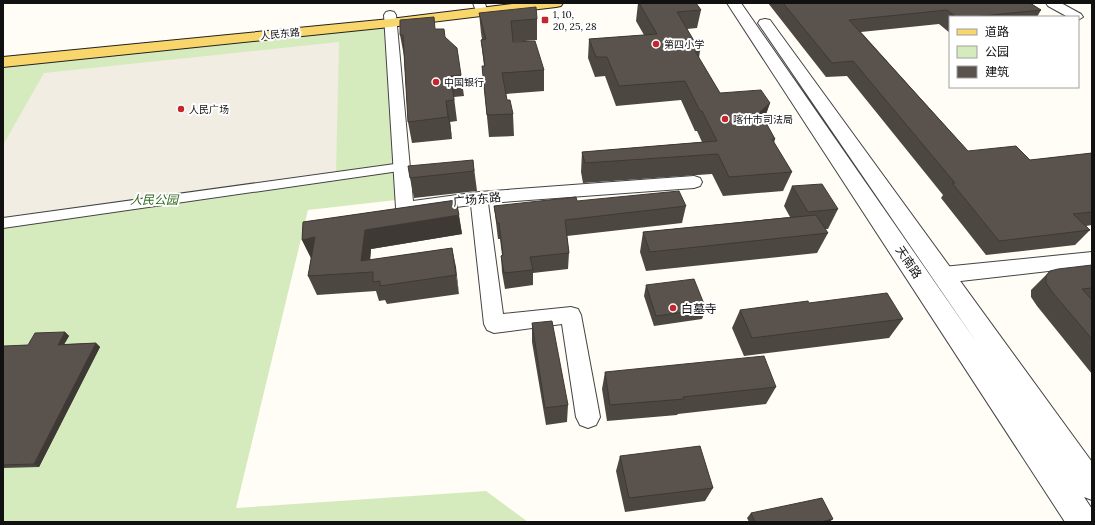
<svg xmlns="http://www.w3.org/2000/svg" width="1095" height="525" font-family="Lora,'Noto Sans SC',serif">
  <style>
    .green { fill: #d5ebbd }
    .plaza { fill: #f1ede2 }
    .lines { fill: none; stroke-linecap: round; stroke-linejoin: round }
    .pedestrian-casing { stroke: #444; stroke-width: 2 }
    .minor-casing { stroke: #444; stroke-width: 2 }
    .tertiary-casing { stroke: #444; stroke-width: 2 }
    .primary-casing { stroke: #222; stroke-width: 2 }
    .pedestrian { fill: #fff; fill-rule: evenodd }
    .minor { fill: #fff; fill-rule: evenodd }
    .tertiary { fill: #fff; fill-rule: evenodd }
    .primary { fill: #f9d66b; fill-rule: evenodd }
    .wall { fill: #4d4742 }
    .shaded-wall { fill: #3f3936 }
    .building { fill: #5a524d; stroke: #3f3936 }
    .poi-dot { fill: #c4262e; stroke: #fff; stroke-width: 1.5 }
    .labels { text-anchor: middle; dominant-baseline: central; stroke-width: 4; stroke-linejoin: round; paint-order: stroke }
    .far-poi-label { font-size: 10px; fill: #111; stroke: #fff; text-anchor: start }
    .far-street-label { font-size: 10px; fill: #111; stroke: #fff }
    .park-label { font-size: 12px; font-style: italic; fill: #2f6b1f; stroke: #fff }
    .street-label { font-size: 12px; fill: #111; stroke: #fff }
    .poi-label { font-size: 12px; fill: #111; stroke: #fff; text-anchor: start }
  </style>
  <rect width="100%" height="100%" fill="#fffdf5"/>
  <path class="green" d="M 390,23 L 405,199 L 308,210 L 236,508 L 486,491 L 528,522 L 3,522 L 3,62 Z"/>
  <path class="plaza" d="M 339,42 L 336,173 L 3,219 L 3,145 L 44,73 Z"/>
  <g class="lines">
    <g class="pedestrian-casing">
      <path id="pedestrian" d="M 402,163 L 406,164 L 408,167 L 406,170 L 3,228 L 3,218 Z"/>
    </g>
    <g class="minor-casing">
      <path id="minor" d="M 473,3 L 485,3 L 487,11 L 485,14 L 477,14 Z
        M 1046,3 L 1061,3 L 1081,14 L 1083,17 L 1078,20 L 1078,17 L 1068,17 L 1048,6 Z
        M 390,11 L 394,12 L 396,15 L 413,201 L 479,192 L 694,176 L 700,178 L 702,182 L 700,186 L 694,188 L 488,203 L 503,314 L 571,307 L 578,309 L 581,315 L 600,417 L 596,425 L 588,428 L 580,425 L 576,417 L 562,324 L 494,333 L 487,330 L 484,324 L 471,205 L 405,214 L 399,212 L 396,208 L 384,15 L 386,12 Z
        M 1092,252 L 1092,266 L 943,283 L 936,280 L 933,275 L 936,270 L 943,267 Z"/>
    </g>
    <g class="tertiary-casing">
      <path id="tertiary" d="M 727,3 L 741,3 L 977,343 L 758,23 L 760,20 L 765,19 L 770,20 L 1092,462 L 1092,500 L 1084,497 L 1092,509 L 1092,522 L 1065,522 Z"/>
    </g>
    <g class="primary-casing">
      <path id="primary" d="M 521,3 L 563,3 L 561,6 L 556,7 L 390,27 L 3,67 L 3,57 L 390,19 Z"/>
    </g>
    <use href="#pedestrian" class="pedestrian"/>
    <use href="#minor" class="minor"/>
    <use href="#tertiary" class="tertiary"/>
    <use href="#primary" class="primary"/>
  </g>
  <path class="wall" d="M 638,3 L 696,3 L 701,10 L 697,28 L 687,29 L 700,51 L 699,58 L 720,93 L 770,103 L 764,120 L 775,139 L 774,143 L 792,172 L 783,191 L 723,196 L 712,174 L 583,183 L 581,172 L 582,152 L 702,142 L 697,131 L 695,131 L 681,100 L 616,106 L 605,76 L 595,77 L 588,58 L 589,39 L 644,35 L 636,21 Z
    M 768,3 L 1030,3 L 1041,10 L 1037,17 L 950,17 L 950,33 L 939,24 L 861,32 L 968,151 L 1030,160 L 1092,153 L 1092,225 L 1086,226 L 1090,230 L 1075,245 L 986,255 L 941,198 L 943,195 L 847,76 L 826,77 Z
    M 479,13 L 537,19 L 537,40 L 513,42 L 544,70 L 544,91 L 506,94 L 507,100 L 513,114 L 514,136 L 489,137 L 482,66 L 484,66 L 481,40 L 482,39 L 481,33 Z
    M 435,29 L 445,37 L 461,75 L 464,96 L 454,97 L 457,121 L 450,122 L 452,139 L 412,143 L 408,122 L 404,56 L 400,35 Z
    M 473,160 L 477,191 L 414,198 L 410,178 Z
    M 792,186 L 838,209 L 828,229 L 825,229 L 828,233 L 817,253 L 646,271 L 640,252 L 643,232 L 790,217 L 784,206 Z
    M 456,200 L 462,234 L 371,249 L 370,260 L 452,248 L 459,294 L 387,304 L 385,300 L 379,301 L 376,291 L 317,295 L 308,276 L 311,258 L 302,240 L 303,222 Z
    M 577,201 L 686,206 L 682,223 L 567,236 L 569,253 L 568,269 L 533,273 L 533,285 L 505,289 L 502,272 L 501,256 L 502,255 L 500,239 L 498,239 L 494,206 Z
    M 1092,265 L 1092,374 L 1037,306 L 1031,297 L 1031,290 L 1050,271 Z
    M 646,285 L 706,309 L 702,319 L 654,326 L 644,296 Z
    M 809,303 L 903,319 L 889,338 L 744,356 L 732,328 L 740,310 Z
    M 532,323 L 568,405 L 567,422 L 546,425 L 532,342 Z
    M 65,332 L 69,336 L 64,344 L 96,343 L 100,347 L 39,467 L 3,468 L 3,347 L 28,345 Z
    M 605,372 L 776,387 L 766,404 L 678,414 L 677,415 L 607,421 L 602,389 Z
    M 620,456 L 713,488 L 705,501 L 625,512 L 616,471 Z
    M 751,513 L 833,519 L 829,522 L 749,522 L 747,518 Z"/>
  <path class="shaded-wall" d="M 446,101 L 450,122 L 452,139 L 448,117 Z
    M 770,103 L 763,122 L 760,112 Z
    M 459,215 L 462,234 L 371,249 L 369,272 L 361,261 L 365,230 Z
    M 315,237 L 324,256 L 311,258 L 302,240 Z
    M 452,248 L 456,267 L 459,294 L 456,275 Z
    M 65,332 L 69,336 L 62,348 L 58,345 Z
    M 96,343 L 100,347 L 39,467 L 34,464 Z
    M 833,519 L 829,522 L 820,522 Z"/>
  <path class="building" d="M 639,3 L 696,3 L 701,10 L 677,12 L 700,51 L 695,51 L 720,93 L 761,90 L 770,103 L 760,112 L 775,139 L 772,139 L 792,172 L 729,177 L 718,154 L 585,163 L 582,152 L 717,141 L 702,111 L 700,111 L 685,81 L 619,86 L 607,57 L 596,57 L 589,39 L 657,34 Z
    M 783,3 L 1030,3 L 1041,10 L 973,17 L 956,17 L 947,10 L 849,20 L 968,151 L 1016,146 L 1030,160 L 1092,153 L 1092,212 L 1073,214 L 1090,230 L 999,241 L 952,183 L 955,183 L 853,61 L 832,63 Z
    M 536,7 L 537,19 L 511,21 L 513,42 L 535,41 L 544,70 L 502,73 L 507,100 L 510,100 L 513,114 L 487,115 L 482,66 L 485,66 L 481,40 L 486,39 L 479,13 Z
    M 434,17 L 435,29 L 444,29 L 445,37 L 457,48 L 461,75 L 451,76 L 454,100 L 446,101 L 448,117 L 408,122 L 403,35 L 400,35 L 400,20 Z
    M 473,160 L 474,171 L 410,178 L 408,166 Z
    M 822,184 L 838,209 L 808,212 L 792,186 Z
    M 679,191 L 686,206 L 565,220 L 569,253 L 530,257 L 533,270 L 504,273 L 501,256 L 503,255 L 499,223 L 497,223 L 494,206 L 576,197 L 577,201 Z
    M 456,200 L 459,215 L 365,230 L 361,261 L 452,248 L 456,275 L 380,286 L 380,281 L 373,282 L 373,272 L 308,276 L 315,237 L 302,240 L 303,222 Z
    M 816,215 L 828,233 L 650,252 L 643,232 Z
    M 1092,265 L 1092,288 L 1082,289 L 1092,300 L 1092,339 L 1052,292 L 1046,283 L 1046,276 L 1050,271 L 1058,269 Z
    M 694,279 L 706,309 L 656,316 L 646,285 Z
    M 887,293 L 903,319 L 752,338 L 740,310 L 808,301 L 809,303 Z
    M 552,321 L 568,405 L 545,408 L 532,323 Z
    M 65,332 L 58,345 L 96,343 L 34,464 L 3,465 L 3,347 L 4,346 L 28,345 L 35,333 Z
    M 764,356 L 776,387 L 683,397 L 684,399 L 610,405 L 605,372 Z
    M 700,446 L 713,488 L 629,498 L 620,456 Z
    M 822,498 L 833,519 L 820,522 L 755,522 L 751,513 Z"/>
  <g class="poi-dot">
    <rect x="541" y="16" width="8" height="8" rx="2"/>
    <circle cx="656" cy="44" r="4"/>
    <circle cx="436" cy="82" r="4"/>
    <circle cx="181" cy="109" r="4"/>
    <circle cx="725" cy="119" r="4"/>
    <circle cx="673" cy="308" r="4"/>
  </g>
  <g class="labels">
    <g class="far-poi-label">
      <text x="553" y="14">1, 10,<tspan x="553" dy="12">20, 25, 28</tspan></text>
      <text x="664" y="44">第四小学</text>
      <text x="444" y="82">中国银行</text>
      <text x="189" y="109">人民广场</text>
      <text x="733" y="119">喀什市司法局</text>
    </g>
    <g class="far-street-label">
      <text transform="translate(280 34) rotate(-6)">人民东路</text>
    </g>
    <g class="park-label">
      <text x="154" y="199">人民公园</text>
    </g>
    <g class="street-label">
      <text transform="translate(477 199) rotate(-6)">广场东路</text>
      <text transform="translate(909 262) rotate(56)">天南路</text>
    </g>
    <g class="poi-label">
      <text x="681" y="308">白墓寺</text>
    </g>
  </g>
  <rect width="1095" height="525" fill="none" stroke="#111111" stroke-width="8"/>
  <rect x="949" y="16" width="130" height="72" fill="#ffffff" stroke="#a0a0a0"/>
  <rect x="957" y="29" width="20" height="6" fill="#f9d66b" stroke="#a0a0a0"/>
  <text x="985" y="36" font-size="12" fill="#111111">道路</text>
  <rect x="957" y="46" width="20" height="12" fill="#d5ebbd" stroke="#a0a0a0"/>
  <text x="985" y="56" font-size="12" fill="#111111">公园</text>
  <rect x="957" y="66" width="20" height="12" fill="#5a524d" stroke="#a0a0a0"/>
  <text x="985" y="76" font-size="12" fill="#111111">建筑</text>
</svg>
